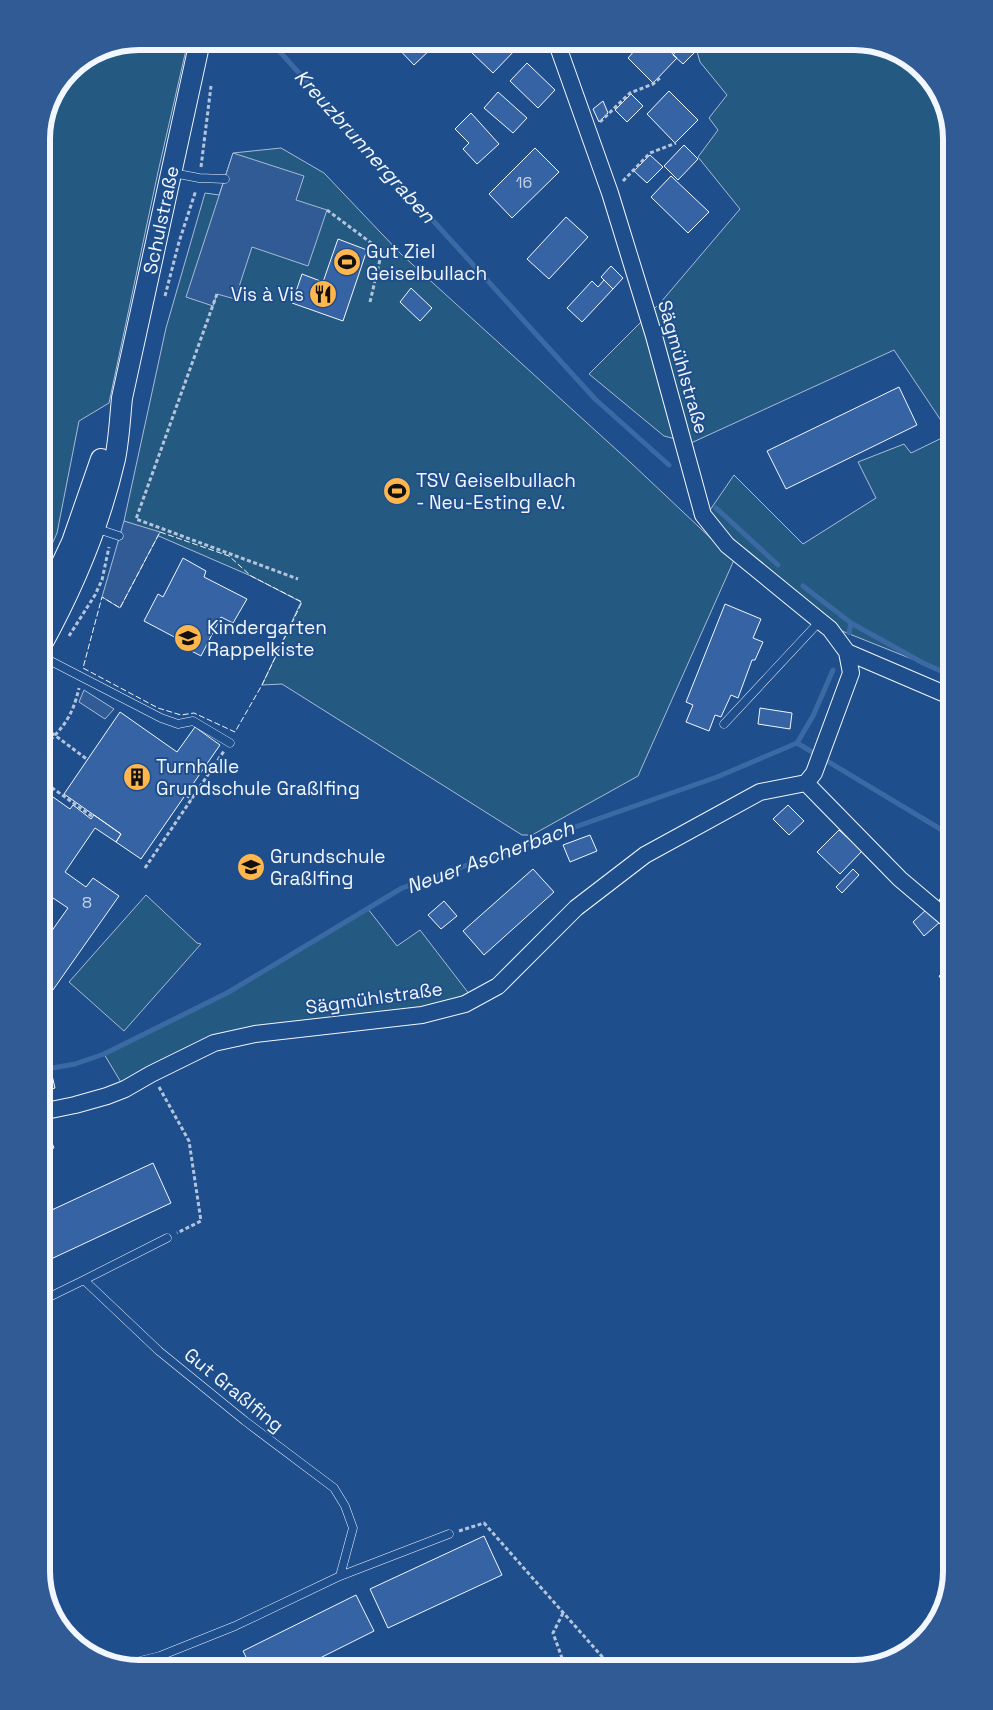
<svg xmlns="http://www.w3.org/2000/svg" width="993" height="1710" font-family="'Space Grotesk',sans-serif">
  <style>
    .green { fill: #245a82; stroke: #a8bbd7 }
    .parking { fill: #305b95; stroke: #a8bbd7 }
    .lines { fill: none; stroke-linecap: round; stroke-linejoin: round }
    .stream { stroke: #3b69a3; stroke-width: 5 }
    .building { fill: #3563a3; stroke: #f2f6ff }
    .service-casing { stroke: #f2f6ff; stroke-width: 9 }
    .minor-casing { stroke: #f2f6ff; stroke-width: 18 }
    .tertiary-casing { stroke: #f2f6ff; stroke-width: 22 }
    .path { stroke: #b3c4dc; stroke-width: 3; stroke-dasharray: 4 2.5; stroke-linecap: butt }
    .service { stroke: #1f4e8c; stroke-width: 8 }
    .minor { stroke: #1f4e8c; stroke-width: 16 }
    .tertiary { stroke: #1f4e8c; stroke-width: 20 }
    .fence { stroke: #f2f6ff; stroke-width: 1; stroke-dasharray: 6 2.5; stroke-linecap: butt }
    .labels { text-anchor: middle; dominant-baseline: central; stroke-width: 4; stroke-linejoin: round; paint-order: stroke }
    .number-label { font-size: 16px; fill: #c3d1e8 }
    .street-label { font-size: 19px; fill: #f2f6ff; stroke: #1f4e8c }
    .poi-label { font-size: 19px; fill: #f2f6ff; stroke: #1f4e8c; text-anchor: start }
    .water-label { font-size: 20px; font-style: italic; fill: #f2f6ff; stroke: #1f4e8c }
    .rim { fill: none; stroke: #f2f6ff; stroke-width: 6 }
  </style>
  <rect width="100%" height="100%" fill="#1f4e8c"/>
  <path class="green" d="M 139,41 L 188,41 L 158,172 L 109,403 L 79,421 L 57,533 L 41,569 L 41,133 L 49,102 L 70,70 L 102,49 Z
    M 694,41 L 860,41 L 908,58 L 942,96 L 952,139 L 952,675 L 837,629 L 750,559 L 708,513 L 734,475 L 803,544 L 876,498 L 858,462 L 904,444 L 911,453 L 950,434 L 894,350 L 691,443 L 664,436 L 589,374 L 661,302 L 740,209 L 698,157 L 718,130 L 709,118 L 727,95 L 700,62 Z
    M 281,148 L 324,173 L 401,254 L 630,462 L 734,560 L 638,776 L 532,835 L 522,835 L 282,684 L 262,685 L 301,602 L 251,576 L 124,521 L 166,328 L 205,193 L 219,195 L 233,153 Z
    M 146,895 L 197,943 L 201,944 L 124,1031 L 69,982 Z
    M 368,909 L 397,946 L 420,930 L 473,999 L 256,1034 L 125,1089 L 104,1054 L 227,993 Z"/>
  <path class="parking" d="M 233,153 L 304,176 L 296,200 L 327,210 L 308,266 L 252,247 L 235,299 L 217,294 L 213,306 L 186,297 Z
    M 124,521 L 160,532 L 120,608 L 102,597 Z
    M 84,690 L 114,709 L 105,719 L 79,702 Z"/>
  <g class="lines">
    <path class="stream" d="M 270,41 L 595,399 L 669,465
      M 716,508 L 778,565
      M 803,586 L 851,623
      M 849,633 L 851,623 L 923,663 L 952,676
      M 797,743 L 952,836
      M 41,1070 L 75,1064 L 104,1054 L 227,993 L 402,888 L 717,777 L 797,743 L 813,716 L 833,670"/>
  </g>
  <path class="building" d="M 391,41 L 428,41 L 433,47 L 414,65 Z
    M 478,41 L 512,41 L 518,47 L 493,73 L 469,50 Z
    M 643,41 L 659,41 L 677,58 L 653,83 L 628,58 Z
    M 683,43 L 694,53 L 683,64 L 673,55 Z
    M 527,63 L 555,90 L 538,108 L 510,81 Z
    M 669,91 L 698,120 L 675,143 L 647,114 Z
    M 498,92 L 527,118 L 513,133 L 484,108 Z
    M 631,94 L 643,106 L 627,122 L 615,110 Z
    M 603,101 L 608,113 L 599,122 L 593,109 Z
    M 471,113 L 499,144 L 477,164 L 463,149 L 469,143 L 455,129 Z
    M 684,145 L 698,159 L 678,180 L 664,166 Z
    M 535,148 L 559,172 L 512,218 L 489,194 Z
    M 650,155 L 663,167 L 647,183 L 634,171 Z
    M 671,176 L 709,212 L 688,233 L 651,197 Z
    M 566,217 L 588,237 L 549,279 L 527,259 Z
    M 338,239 L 367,250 L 343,321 L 292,303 L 302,274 L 323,282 Z
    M 611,266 L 623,278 L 613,289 L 601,277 Z
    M 604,280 L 613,289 L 582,322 L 567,308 L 592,281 L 598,287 Z
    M 411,288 L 432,308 L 420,321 L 400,302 Z
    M 899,387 L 917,425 L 786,489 L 767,451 Z
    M 183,558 L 206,571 L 204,577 L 247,599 L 233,623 L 221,617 L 201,656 L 178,644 L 180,640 L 144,621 L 158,594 L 163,597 Z
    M 725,604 L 761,619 L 753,638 L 763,642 L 755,660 L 752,660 L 738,698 L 731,695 L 721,717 L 715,715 L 709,731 L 686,722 L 693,705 L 686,702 Z
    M 760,708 L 792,713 L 790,729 L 758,724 Z
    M 120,712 L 177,752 L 195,727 L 220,745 L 141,859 L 116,842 L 121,834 L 64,794 Z
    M 41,796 L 49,802 L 53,797 L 70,809 L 73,805 L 91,819 L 94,815 L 121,834 L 116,842 L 95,828 L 65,872 L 86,887 L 93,878 L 119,896 L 48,997 L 41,992 L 41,946 L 68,908 L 44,892 L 41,895 Z
    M 788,805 L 804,821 L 789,835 L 773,819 Z
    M 839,830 L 862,851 L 840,874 L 817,852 Z
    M 590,835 L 597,851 L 570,862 L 563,845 Z
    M 533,869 L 554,892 L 484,955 L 463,931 Z
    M 853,869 L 859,875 L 842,893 L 836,887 Z
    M 952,884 L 952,910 L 939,900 Z
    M 444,901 L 457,916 L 441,929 L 428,915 Z
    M 928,908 L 940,922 L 924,936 L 913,922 Z
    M 952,967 L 952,995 L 939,976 Z
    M 51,1071 L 55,1088 L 41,1092 L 41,1074 Z
    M 41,1114 L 54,1148 L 41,1153 Z
    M 153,1163 L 171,1203 L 51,1259 L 41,1239 L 41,1215 Z
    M 484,1536 L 502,1575 L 388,1628 L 370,1589 Z
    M 356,1595 L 374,1631 L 298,1669 L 252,1669 L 243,1651 Z"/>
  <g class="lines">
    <g class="service-casing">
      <path id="service" d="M 173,173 L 199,178 L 225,179
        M 95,528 L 119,536
        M 41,656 L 161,718 L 178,724 L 193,721 L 230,743
        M 724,724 L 820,621
        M 84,1280 L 167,1238
        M 41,1301 L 84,1280 L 159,1351 L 245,1421 L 334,1488 L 345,1506 L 353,1528 L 340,1576
        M 124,1665 L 160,1656 L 235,1626 L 340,1576 L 449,1534"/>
    </g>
    <g class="minor-casing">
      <path id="minor" d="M 556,41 L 610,193 L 654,336 L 703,515 L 727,545 L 820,621 L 830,629 L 847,652 L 952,697
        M 806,783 L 900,879 L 952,923
        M 41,1112 L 75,1105 L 107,1096 L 125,1089 L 151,1074 L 214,1043 L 255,1034 L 422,1015 L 465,1004 L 498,986 L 576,908 L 645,855 L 760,792 L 806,783 L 814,773 L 851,673 L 847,652"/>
    </g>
    <g class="tertiary-casing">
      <path id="tertiary" d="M 41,608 L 72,542 L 101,459
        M 41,646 C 73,588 100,524 115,459 C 119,440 120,418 122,398 L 200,41"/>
    </g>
    <path class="path" d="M 600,122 L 630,93 L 653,84 L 661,77
      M 201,167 L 211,86
      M 623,181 L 650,153 L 676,143
      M 327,210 L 382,251 L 370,302
      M 217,294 L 136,519 L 298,579
      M 165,296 L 179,242 L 196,190
      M 69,636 L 95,595 L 102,580 L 109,547
      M 41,678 L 45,672
      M 41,725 L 88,760
      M 41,749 C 63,728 72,718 79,688
      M 41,780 L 93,817
      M 186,795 L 192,799
      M 145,868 L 224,751
      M 159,1087 L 189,1141 L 201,1221 L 177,1233
      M 459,1531 L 484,1523 L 613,1669
      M 563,1613 L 553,1633 L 566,1669"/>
    <use href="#service" class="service"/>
    <use href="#minor" class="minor"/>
    <use href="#tertiary" class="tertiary"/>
    <path class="fence" d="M 160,532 L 229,556 L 251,576 L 302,602 L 262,685 L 235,732 L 194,713 L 181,715 L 158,708 L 83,668 L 102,597 L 120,608 Z"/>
  </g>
  <defs>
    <g id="stadium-disc" transform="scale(1.4375)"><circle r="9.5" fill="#ffb74d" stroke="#1f4e8c"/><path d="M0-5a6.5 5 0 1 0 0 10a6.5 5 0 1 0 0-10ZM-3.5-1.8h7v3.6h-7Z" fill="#111"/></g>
    <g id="restaurant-disc" transform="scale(1.4375)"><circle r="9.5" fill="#ffb74d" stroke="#1f4e8c"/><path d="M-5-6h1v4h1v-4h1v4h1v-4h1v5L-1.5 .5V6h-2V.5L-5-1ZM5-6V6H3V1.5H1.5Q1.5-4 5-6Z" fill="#111"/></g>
    <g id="school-disc" transform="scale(1.4375)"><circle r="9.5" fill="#ffb74d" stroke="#1f4e8c"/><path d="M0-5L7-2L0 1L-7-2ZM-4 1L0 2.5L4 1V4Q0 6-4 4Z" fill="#111"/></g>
    <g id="building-disc" transform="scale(1.4375)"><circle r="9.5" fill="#ffb74d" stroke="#1f4e8c"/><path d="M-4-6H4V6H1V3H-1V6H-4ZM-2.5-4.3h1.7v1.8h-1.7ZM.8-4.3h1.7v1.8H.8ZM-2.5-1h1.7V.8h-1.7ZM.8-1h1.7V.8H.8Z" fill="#111"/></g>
  </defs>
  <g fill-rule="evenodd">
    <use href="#stadium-disc" x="347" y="262"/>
    <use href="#restaurant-disc" x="323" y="294"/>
    <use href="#stadium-disc" x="397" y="491"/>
    <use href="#school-disc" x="188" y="638"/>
    <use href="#building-disc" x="137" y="777"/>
    <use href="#school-disc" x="251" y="867"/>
  </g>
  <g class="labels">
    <g class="number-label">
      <text x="524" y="182">16</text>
      <text x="87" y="902">8</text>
    </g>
    <g class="street-label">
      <text transform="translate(161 220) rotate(-78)">Schulstraße</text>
      <text transform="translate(683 367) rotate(74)">Sägmühlstraße</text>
      <text transform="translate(374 998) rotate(-8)">Sägmühlstraße</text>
      <text transform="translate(234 1390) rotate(39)">Gut Graßlfing</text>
    </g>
    <g class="poi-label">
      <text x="366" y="251">Gut Ziel<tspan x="366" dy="22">Geiselbullach</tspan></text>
      <text x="304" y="294" text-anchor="end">Vis à Vis</text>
      <text x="416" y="480">TSV Geiselbullach<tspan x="416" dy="22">- Neu-Esting e.V.</tspan></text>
      <text x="207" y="627">Kindergarten<tspan x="207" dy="22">Rappelkiste</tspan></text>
      <text x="156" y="766">Turnhalle<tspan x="156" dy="22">Grundschule Graßlfing</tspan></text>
      <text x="270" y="856">Grundschule<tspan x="270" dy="22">Graßlfing</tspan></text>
    </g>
    <g class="water-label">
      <text transform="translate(365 146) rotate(48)">Kreuzbrunnergraben</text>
      <text transform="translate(490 857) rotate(-20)">Neuer Ascherbach</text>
    </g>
  </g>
  <path d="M0 0H993V1710H0ZM139 50H854A89 89 0 0 1 943 139V1571A89 89 0 0 1 854 1660H139A89 89 0 0 1 50 1571V139A89 89 0 0 1 139 50Z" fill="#305b95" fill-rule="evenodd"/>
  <path class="rim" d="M139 50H854A89 89 0 0 1 943 139V1571A89 89 0 0 1 854 1660H139A89 89 0 0 1 50 1571V139A89 89 0 0 1 139 50Z"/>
</svg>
